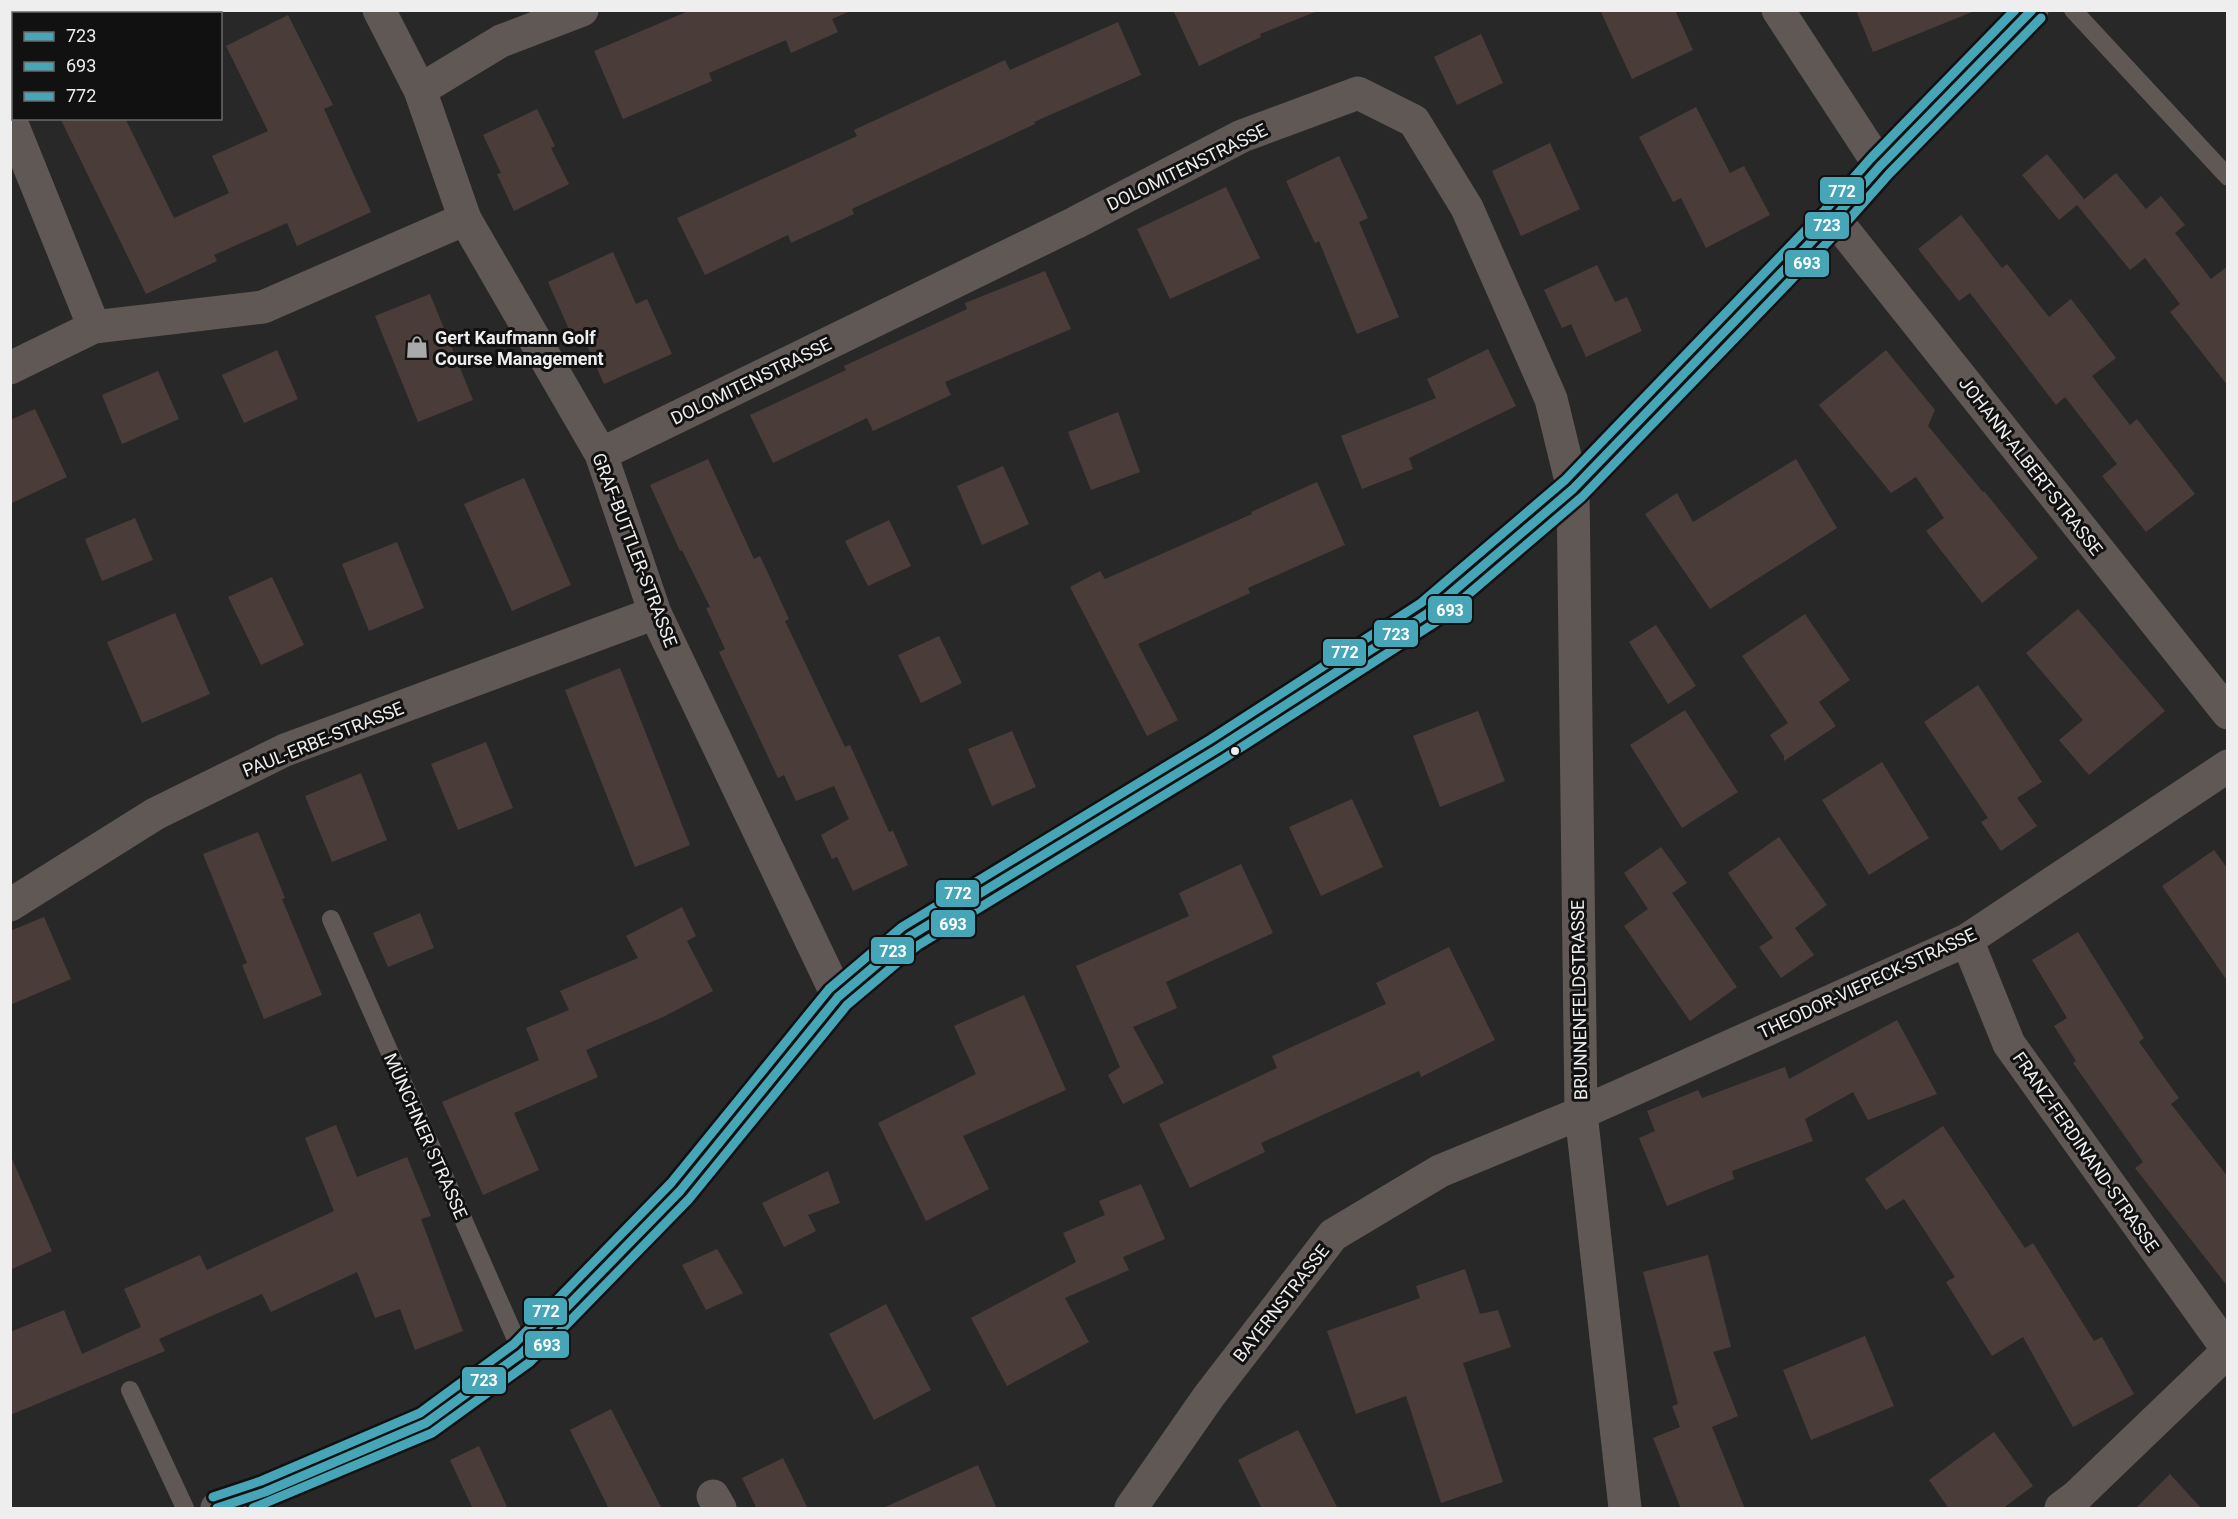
<svg xmlns="http://www.w3.org/2000/svg" width="2238" height="1519" font-family="Roboto,sans-serif">
  <style>
    .building { fill: #4a3d39 }
    .lines { fill: none; stroke-linecap: round; stroke-linejoin: round }
    .service { stroke: #605854; stroke-width: 18 }
    .minor { stroke: #605854; stroke-width: 33 }
    .bus-1-casing { stroke: #121112; stroke-width: 14 }
    .bus-2-casing { stroke: #121112; stroke-width: 14 }
    .bus-3-casing { stroke: #121112; stroke-width: 14 }
    .bus-1 { stroke: #46a6b8; stroke-width: 9 }
    .bus-2 { stroke: #46a6b8; stroke-width: 9 }
    .bus-3 { stroke: #46a6b8; stroke-width: 9 }
    .bus-dot { fill: #efeeef; stroke: #121112; stroke-width: 2 }
    .labels { text-anchor: middle; dominant-baseline: central; stroke-width: 6; stroke-linejoin: round; paint-order: stroke }
    .street-label { font-size: 18px; fill: #efeeef; stroke: #121112 }
    .poi-label { font-size: 18px; font-weight: bold; fill: #efeeef; stroke: #121112; text-anchor: start }
    .line-badge { stroke: #121112; stroke-width: 2 }
    .badge-label { font-size: 16px; text-anchor: middle; font-weight: bold; fill: #fff }
  </style>
  <rect width="100%" height="100%" fill="#282828"/>
  <path class="building" d="M 691,10 L 853,10 L 832,19 L 838,32 L 791,53 L 786,40 L 709,73 L 712,81 L 623,119 L 594,51 Z
    M 1173,10 L 1314,10 L 1315,12 L 1260,34 L 1261,37 L 1199,66 Z
    M 1600,10 L 1675,10 L 1693,50 L 1632,79 Z
    M 1856,10 L 1972,10 L 1972,12 L 1873,52 Z
    M 288,15 L 333,105 L 324,109 L 371,212 L 297,246 L 287,223 L 214,255 L 217,261 L 146,294 L 60,118 L 125,118 L 174,218 L 229,193 L 212,156 L 268,131 L 226,46 Z
    M 1118,22 L 1141,75 L 1034,122 L 1035,124 L 852,209 L 854,214 L 791,243 L 788,235 L 705,275 L 677,218 L 857,136 L 854,130 L 1005,60 L 1010,70 Z
    M 1481,34 L 1503,83 L 1457,105 L 1434,57 Z
    M 1696,107 L 1730,173 L 1744,166 L 1770,215 L 1706,248 L 1681,198 L 1673,202 L 1639,137 Z
    M 537,109 L 555,146 L 551,148 L 569,184 L 514,211 L 497,174 L 501,173 L 483,135 Z
    M 1550,143 L 1580,209 L 1521,236 L 1492,171 Z
    M 2047,154 L 2084,199 L 2082,201 L 2116,173 L 2146,209 L 2161,196 L 2185,225 L 2175,233 L 2211,279 L 2228,266 L 2228,386 L 2170,312 L 2180,304 L 2145,258 L 2130,270 L 2077,205 L 2059,220 L 2022,175 Z
    M 1339,156 L 1368,218 L 1359,222 L 1399,317 L 1357,334 L 1319,241 L 1315,243 L 1286,181 Z
    M 1226,187 L 1260,258 L 1170,299 L 1137,229 Z
    M 1961,215 L 2002,268 L 2007,264 L 2049,317 L 2071,299 L 2116,358 L 2092,376 L 2130,425 L 2137,419 L 2195,494 L 2146,532 L 2102,476 L 2117,464 L 2065,397 L 2056,405 L 1970,293 L 1959,301 L 1918,249 Z
    M 613,252 L 636,304 L 647,299 L 672,354 L 604,384 L 580,330 L 571,334 L 548,282 Z
    M 1597,265 L 1615,302 L 1627,297 L 1642,331 L 1586,357 L 1571,324 L 1562,328 L 1544,290 Z
    M 1045,271 L 1071,329 L 945,382 L 951,395 L 873,431 L 867,418 L 773,463 L 750,415 L 846,370 L 844,366 L 967,309 L 965,303 Z
    M 430,294 L 473,400 L 418,422 L 375,316 Z
    M 1488,349 L 1516,406 L 1409,458 L 1413,469 L 1362,489 L 1341,436 L 1436,398 L 1427,379 Z
    M 277,350 L 298,399 L 244,423 L 222,375 Z
    M 1886,350 L 1935,410 L 1928,426 L 1983,492 L 1984,491 L 2038,558 L 1982,603 L 1926,531 L 1944,518 L 1916,477 L 1891,493 L 1819,405 Z
    M 158,371 L 179,419 L 122,444 L 102,395 Z
    M 35,409 L 67,477 L 10,504 L 10,420 Z
    M 1118,412 L 1140,472 L 1091,490 L 1068,432 Z
    M 708,459 L 754,559 L 760,556 L 789,619 L 785,621 L 845,747 L 850,745 L 889,832 L 893,831 L 908,865 L 853,891 L 837,857 L 832,859 L 821,835 L 849,819 L 834,786 L 796,801 L 784,775 L 778,778 L 719,652 L 725,649 L 706,608 L 710,607 L 682,550 L 680,551 L 650,485 Z
    M 1796,459 L 1837,528 L 1710,609 L 1645,514 L 1677,493 L 1693,522 Z
    M 1003,466 L 1029,524 L 982,545 L 957,486 Z
    M 524,478 L 571,585 L 512,611 L 464,504 Z
    M 1317,482 L 1345,545 L 1248,588 L 1250,593 L 1138,644 L 1178,720 L 1147,736 L 1070,587 L 1100,571 L 1105,579 L 1252,514 L 1251,512 Z
    M 135,518 L 153,560 L 102,581 L 85,539 Z
    M 889,520 L 911,566 L 868,586 L 845,541 Z
    M 397,542 L 424,608 L 369,631 L 342,564 Z
    M 272,577 L 304,645 L 261,665 L 228,597 Z
    M 2078,609 L 2165,711 L 2089,775 L 2059,740 L 2083,720 L 2026,653 Z
    M 175,613 L 210,694 L 142,723 L 107,642 Z
    M 1805,614 L 1850,680 L 1819,702 L 1836,726 L 1784,761 L 1784,756 L 1770,735 L 1788,723 L 1742,656 Z
    M 1656,625 L 1696,686 L 1668,704 L 1629,642 Z
    M 939,636 L 962,683 L 921,703 L 898,655 Z
    M 620,668 L 690,845 L 635,867 L 565,690 Z
    M 1978,685 L 2042,782 L 2017,798 L 2037,826 L 2001,851 L 1981,822 L 1988,818 L 1924,722 Z
    M 1685,710 L 1738,792 L 1682,828 L 1630,745 Z
    M 1478,711 L 1505,781 L 1440,807 L 1413,736 Z
    M 1012,731 L 1036,787 L 992,806 L 968,749 Z
    M 486,742 L 513,808 L 458,830 L 431,764 Z
    M 1882,762 L 1929,838 L 1869,875 L 1822,800 Z
    M 361,773 L 387,840 L 332,862 L 305,796 Z
    M 1352,799 L 1383,867 L 1321,896 L 1289,827 Z
    M 258,832 L 285,898 L 282,899 L 322,995 L 264,1019 L 242,965 L 247,963 L 203,854 Z
    M 1779,837 L 1827,905 L 1795,928 L 1814,955 L 1781,978 L 1759,947 L 1773,938 L 1728,873 Z
    M 1661,847 L 1687,883 L 1672,893 L 1737,987 L 1690,1021 L 1624,926 L 1648,909 L 1624,873 Z
    M 2214,850 L 2228,869 L 2228,982 L 2162,886 Z
    M 1241,864 L 1273,933 L 1166,982 L 1177,1008 L 1133,1027 L 1164,1083 L 1123,1104 L 1108,1075 L 1120,1067 L 1076,966 L 1189,916 L 1179,893 Z
    M 682,907 L 696,936 L 687,941 L 713,991 L 663,1017 L 586,1050 L 598,1077 L 514,1113 L 539,1170 L 483,1195 L 442,1102 L 539,1060 L 526,1028 L 569,1010 L 560,991 L 638,958 L 626,936 Z
    M 420,913 L 434,948 L 388,967 L 373,933 Z
    M 44,917 L 71,979 L 10,1005 L 10,931 Z
    M 2078,932 L 2144,1038 L 2139,1042 L 2179,1098 L 2171,1104 L 2228,1177 L 2228,1287 L 2135,1168 L 2143,1162 L 2073,1063 L 2076,1061 L 2054,1026 L 2067,1018 L 2032,960 Z
    M 1449,947 L 1495,1040 L 1421,1077 L 1419,1071 L 1261,1143 L 1265,1152 L 1190,1188 L 1159,1124 L 1277,1068 L 1272,1056 L 1386,1004 L 1376,983 Z
    M 1024,995 L 1066,1090 L 963,1136 L 989,1189 L 926,1221 L 878,1123 L 976,1074 L 954,1026 Z
    M 1897,1020 L 1937,1094 L 1868,1120 L 1853,1092 L 1805,1119 L 1813,1141 L 1732,1171 L 1734,1179 L 1667,1206 L 1639,1138 L 1655,1131 L 1647,1111 L 1698,1090 L 1702,1098 L 1785,1067 L 1789,1079 Z
    M 336,1125 L 357,1177 L 407,1157 L 431,1216 L 421,1219 L 463,1331 L 415,1350 L 400,1309 L 375,1318 L 357,1272 L 271,1312 L 262,1294 L 159,1339 L 165,1351 L 10,1415 L 10,1332 L 64,1310 L 82,1354 L 141,1327 L 124,1289 L 200,1255 L 207,1270 L 334,1211 L 305,1138 Z
    M 1943,1126 L 2025,1248 L 2033,1243 L 2094,1341 L 2102,1337 L 2134,1394 L 2073,1427 L 2023,1337 L 1992,1356 L 1946,1282 L 1955,1277 L 1904,1199 L 1886,1210 L 1865,1179 Z
    M 10,1154 L 52,1251 L 10,1270 Z
    M 828,1171 L 840,1203 L 808,1215 L 816,1231 L 784,1247 L 762,1203 Z
    M 1141,1184 L 1165,1239 L 1123,1257 L 1129,1270 L 1065,1298 L 1089,1342 L 1007,1386 L 971,1318 L 1076,1262 L 1063,1233 L 1105,1215 L 1099,1201 Z
    M 717,1249 L 743,1293 L 706,1310 L 682,1265 Z
    M 1708,1255 L 1731,1347 L 1713,1352 L 1738,1416 L 1712,1427 L 1745,1509 L 1681,1509 L 1653,1438 L 1680,1427 L 1672,1406 L 1678,1404 L 1643,1272 Z
    M 1465,1269 L 1480,1314 L 1498,1310 L 1511,1347 L 1463,1363 L 1503,1482 L 1441,1503 L 1406,1396 L 1356,1414 L 1327,1331 L 1420,1298 L 1416,1286 Z
    M 886,1304 L 931,1390 L 874,1420 L 829,1334 Z
    M 1865,1336 L 1894,1406 L 1811,1440 L 1783,1370 Z
    M 611,1409 L 662,1509 L 609,1509 L 570,1430 Z
    M 1298,1430 L 1338,1509 L 1262,1509 L 1238,1460 Z
    M 1994,1432 L 2033,1486 L 2002,1509 L 1949,1509 L 1929,1480 Z
    M 479,1446 L 508,1509 L 473,1509 L 450,1460 Z
    M 783,1458 L 808,1509 L 757,1509 L 742,1478 Z
    M 978,1465 L 997,1509 L 881,1509 Z
    M 2170,1474 L 2202,1509 L 2135,1509 Z"/>
  <g class="lines">
    <path class="service" d="M 2073,10 L 2228,177
      M 331,919 L 522,1353
      M 130,1390 L 185,1508"/>
    <path class="minor" d="M 379,10 L 420,90 L 465,219 L 601,454 L 655,613 L 838,997
      M 1778,10 L 1880,166
      M 420,90 L 501,41 L 582,10
      M 10,119 L 94,327
      M 1834,218 L 2228,713
      M 10,368 L 94,327 L 263,307 L 465,219
      M 601,454 L 1075,223 L 1242,136 L 1358,93 L 1414,121 L 1467,208 L 1551,399 L 1573,489 L 1581,1113 L 1625,1508
      M 10,905 L 155,814 L 285,750 L 655,613
      M 1967,940 L 2009,1044 L 2228,1350
      M 713,1496 L 720,1508
      M 217,1508 L 265,1492 L 426,1423 L 522,1353 L 680,1191 L 838,997 L 910,936 L 1217,749 L 1428,613 L 1573,489 L 1834,218 L 1880,166 L 2032,10
      M 1131,1508 L 1209,1396 L 1333,1235 L 1440,1171 L 1581,1113 L 1967,940 L 2228,766
      M 2061,1508 L 2077,1496 L 2228,1351"/>
    <g class="bus-1-casing">
      <path id="bus-1" d="M 217,1508 L 265,1492 L 426,1423 L 522,1353 L 680,1191 L 838,997 L 910,936 L 1217,749 L 1428,613 L 1573,489 L 1834,218 L 1880,166 L 2032,10"/>
    </g>
    <g class="bus-2-casing">
      <path id="bus-2" d="M 253,1508 L 432,1433 L 530,1362 L 689,1199 L 847,1005 L 917,946 L 1223,759 L 1436,622 L 1582,497 L 1843,226 L 1889,174 L 2041,18"/>
    </g>
    <g class="bus-3-casing">
      <path id="bus-3" d="M 213,1497 L 261,1481 L 420,1413 L 514,1344 L 671,1183 L 829,989 L 902,927 L 1211,739 L 1421,603 L 1565,480 L 1825,210 L 1871,158 L 2015,10"/>
    </g>
    <use href="#bus-1" class="bus-1"/>
    <use href="#bus-2" class="bus-2"/>
    <use href="#bus-3" class="bus-3"/>
  </g>
  <defs>
    <g id="shop-bare" transform="scale(1.8)"><path d="M-5-2.5h2.3a2.7 3.5 0 0 1 5.4 0H5L5.5 6h-11ZM-1.5-2.5h3a1.5 2.3 0 0 0-3 0Z" fill="#a9a9a9" stroke="#121112" stroke-width="2.5" paint-order="stroke"/></g>
  </defs>
  <g fill-rule="evenodd">
    <use href="#shop-bare" x="417" y="347"/>
  </g>
  <circle class="bus-dot" cx="1235" cy="751" r="5"/>
  <g class="labels">
    <g class="street-label">
      <text transform="translate(1187 167) rotate(-26)">DOLOMITENSTRASSE</text>
      <text transform="translate(751 381) rotate(-26)">DOLOMITENSTRASSE</text>
      <text transform="translate(2031 466) rotate(52)">JOHANN-ALBERT-STRASSE</text>
      <text transform="translate(635 550) rotate(69)">GRAF-BUTTLER-STRASSE</text>
      <text transform="translate(323 739) rotate(-22)">PAUL-ERBE-STRASSE</text>
      <text transform="translate(1867 983) rotate(-25)">THEODOR-VIEPECK-STRASSE</text>
      <text transform="translate(1579 1000) rotate(-91)">BRUNNENFELDSTRASSE</text>
      <text transform="translate(426 1136) rotate(66)">MÜNCHNER STRASSE</text>
      <text transform="translate(2086 1152) rotate(55)">FRANZ-FERDINAND-STRASSE</text>
      <text transform="translate(1281 1303) rotate(-52)">BAYERNSTRASSE</text>
    </g>
    <g class="poi-label">
      <text x="435" y="337">Gert Kaufmann Golf<tspan x="435" dy="21">Course Management</tspan></text>
    </g>
  </g>
  <g class="line-badge">
    <rect x="1819" y="176" width="46" height="29" rx="6" fill="#46a6b8"/>
    <rect x="1804" y="211" width="46" height="29" rx="6" fill="#46a6b8"/>
    <rect x="1784" y="249" width="46" height="29" rx="6" fill="#46a6b8"/>
    <rect x="1427" y="595" width="46" height="29" rx="6" fill="#46a6b8"/>
    <rect x="1373" y="619" width="46" height="29" rx="6" fill="#46a6b8"/>
    <rect x="1322" y="638" width="45" height="29" rx="6" fill="#46a6b8"/>
    <rect x="935" y="879" width="45" height="29" rx="6" fill="#46a6b8"/>
    <rect x="930" y="909" width="46" height="29" rx="6" fill="#46a6b8"/>
    <rect x="870" y="936" width="45" height="29" rx="6" fill="#46a6b8"/>
    <rect x="523" y="1297" width="45" height="29" rx="6" fill="#46a6b8"/>
    <rect x="524" y="1330" width="46" height="29" rx="6" fill="#46a6b8"/>
    <rect x="461" y="1366" width="46" height="29" rx="6" fill="#46a6b8"/>
  </g>
  <g class="badge-label">
    <text x="1842" y="197">772</text>
    <text x="1827" y="231">723</text>
    <text x="1807" y="269">693</text>
    <text x="1450" y="616">693</text>
    <text x="1396" y="640">723</text>
    <text x="1345" y="658">772</text>
    <text x="958" y="899">772</text>
    <text x="953" y="930">693</text>
    <text x="893" y="957">723</text>
    <text x="546" y="1317">772</text>
    <text x="547" y="1351">693</text>
    <text x="484" y="1386">723</text>
  </g>
  <rect width="2238" height="1519" fill="none" stroke="#efeeef" stroke-width="24"/>
  <rect x="12" y="12" width="210" height="108" fill="#121112" stroke="#6a696a" stroke-width="1.5"/>
  <rect x="24" y="32" width="30" height="9" fill="#46a6b8" stroke="#6a696a" stroke-width="1.5"/>
  <text x="66" y="42" font-size="18" fill="#efeeef">723</text>
  <rect x="24" y="62" width="30" height="9" fill="#46a6b8" stroke="#6a696a" stroke-width="1.5"/>
  <text x="66" y="72" font-size="18" fill="#efeeef">693</text>
  <rect x="24" y="92" width="30" height="9" fill="#46a6b8" stroke="#6a696a" stroke-width="1.5"/>
  <text x="66" y="102" font-size="18" fill="#efeeef">772</text>
</svg>
